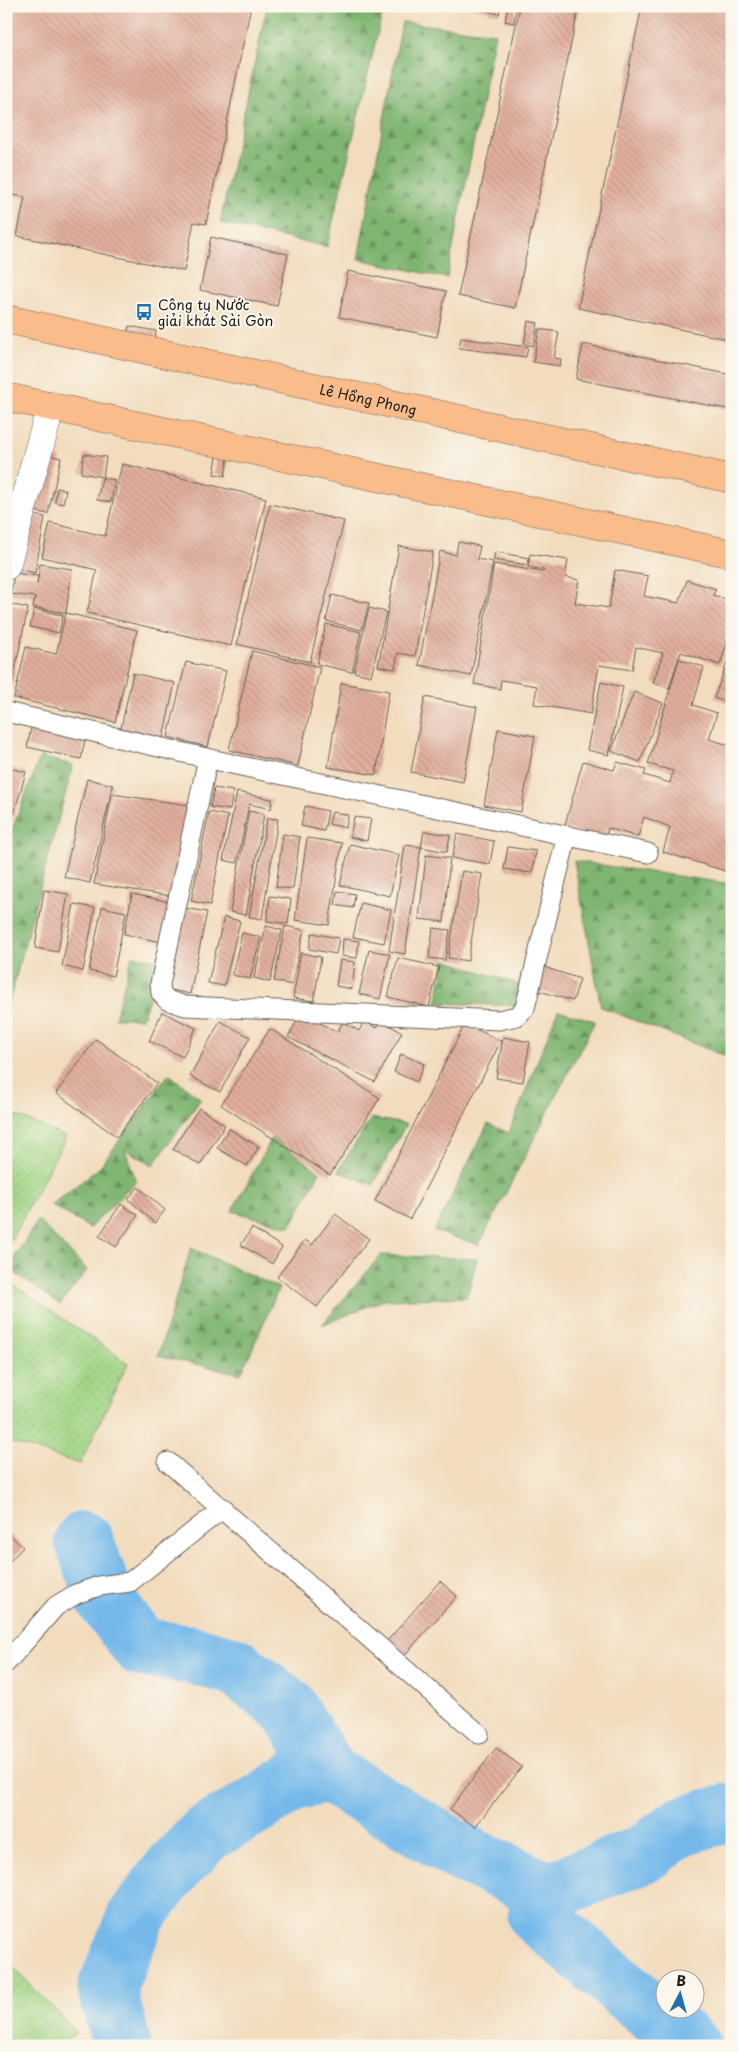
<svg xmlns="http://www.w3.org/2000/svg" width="738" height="2052" font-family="'Playpen Sans',sans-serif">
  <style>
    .grass { fill: url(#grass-dots); stroke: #5e7850 }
    .forest { fill: url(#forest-firs); stroke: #4e6846 }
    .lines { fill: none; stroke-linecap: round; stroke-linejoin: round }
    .river { stroke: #75b9eb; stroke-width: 59 }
    .building { fill: url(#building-back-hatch) }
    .service-casing { stroke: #675f54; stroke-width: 21 }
    .minor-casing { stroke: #675f54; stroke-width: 29 }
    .trunk-casing { stroke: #675f54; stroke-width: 29 }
    .service { stroke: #fff; stroke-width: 19 }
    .minor { stroke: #fff; stroke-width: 28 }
    .trunk { stroke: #f9bc8a; stroke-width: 28 }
    .labels { text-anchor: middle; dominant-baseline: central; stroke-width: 4; stroke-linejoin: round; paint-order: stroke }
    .poi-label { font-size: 14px; fill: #1c1c1c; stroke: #fbf7ec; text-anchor: start }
    .street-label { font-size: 14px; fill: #1c1c1c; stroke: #fbf7ec }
  </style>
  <defs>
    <pattern id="grass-dots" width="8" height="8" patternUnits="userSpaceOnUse" patternTransform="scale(1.25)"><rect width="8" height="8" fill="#9fd383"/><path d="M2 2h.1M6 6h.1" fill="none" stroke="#88b571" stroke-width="1.8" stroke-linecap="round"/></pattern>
    <pattern id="forest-firs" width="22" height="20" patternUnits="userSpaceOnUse" patternTransform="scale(1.25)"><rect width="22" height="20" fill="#7fb571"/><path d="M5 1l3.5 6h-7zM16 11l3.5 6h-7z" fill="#67925c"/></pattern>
    <pattern id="building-back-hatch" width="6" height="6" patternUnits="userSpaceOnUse" patternTransform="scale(1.25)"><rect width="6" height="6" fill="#e1ae9d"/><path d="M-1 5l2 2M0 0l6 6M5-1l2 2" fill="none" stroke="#c09587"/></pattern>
  </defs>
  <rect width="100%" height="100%" fill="#fbf7ec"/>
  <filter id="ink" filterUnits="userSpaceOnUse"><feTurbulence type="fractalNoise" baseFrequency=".02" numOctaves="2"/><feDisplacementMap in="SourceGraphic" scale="10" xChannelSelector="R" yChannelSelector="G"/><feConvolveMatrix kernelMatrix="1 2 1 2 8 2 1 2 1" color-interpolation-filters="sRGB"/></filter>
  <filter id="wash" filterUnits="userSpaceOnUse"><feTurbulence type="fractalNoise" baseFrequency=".0096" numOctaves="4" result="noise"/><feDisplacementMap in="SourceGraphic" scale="20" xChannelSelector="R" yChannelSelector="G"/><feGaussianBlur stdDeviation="1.12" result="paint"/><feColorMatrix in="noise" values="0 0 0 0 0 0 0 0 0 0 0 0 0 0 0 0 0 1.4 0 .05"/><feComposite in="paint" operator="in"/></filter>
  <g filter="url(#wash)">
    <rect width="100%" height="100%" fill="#f2dcbd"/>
    <path class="grass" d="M 6,1111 L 66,1137 L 6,1249 Z
      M 6,1280 L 128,1363 L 80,1464 L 6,1441 Z
      M 6,1960 L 77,2032 L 59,2046 L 6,2046 Z"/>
    <path class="forest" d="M 267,6 L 384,6 L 327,247 L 220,223 Z
      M 402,22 L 495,33 L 447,278 L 358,259 Z
      M 40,757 L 73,765 L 6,1014 L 6,845 Z
      M 574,861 L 732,884 L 732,1059 L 601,1007 Z
      M 132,956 L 163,960 L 142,1018 L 115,1018 Z
      M 445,960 L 527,987 L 518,1006 L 436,1003 Z
      M 558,1010 L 595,1021 L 479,1245 L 434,1231 L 488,1124 L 509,1133 Z
      M 169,1074 L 201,1099 L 153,1165 L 125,1149 L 136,1181 L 90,1228 L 51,1205 L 98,1169 Z
      M 371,1118 L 406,1124 L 373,1185 L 338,1171 Z
      M 272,1138 L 320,1172 L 290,1227 L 232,1211 Z
      M 38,1220 L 87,1270 L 60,1305 L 8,1268 Z
      M 191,1248 L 279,1288 L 241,1374 L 158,1356 Z
      M 381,1255 L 477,1259 L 467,1297 L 383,1300 L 322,1325 Z"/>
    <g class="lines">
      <path class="river" d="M 84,1541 L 106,1601 L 141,1647 L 192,1655 L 234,1666 L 287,1706 L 329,1774
        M 122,2046 L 107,1988 L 136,1917 L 174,1867 L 207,1833 L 249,1810 L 294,1781 L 329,1774 L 458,1851 L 549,1892
        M 692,2046 L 537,1916 L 549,1892 L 645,1853 L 682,1826 L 732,1812"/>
    </g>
    <g id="blocks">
      <path class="building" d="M 6,6 L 251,6 L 206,224 L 194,222 L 184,271 L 17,236 L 25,197 L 6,194 Z
        M 469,6 L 501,6 L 499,14 Z
        M 508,6 L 517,6 L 514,23 L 505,21 Z
        M 520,6 L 579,6 L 515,308 L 458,296 Z
        M 642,6 L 732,6 L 732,340 L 578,308 Z
        M 211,237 L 288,254 L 277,306 L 200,290 Z
        M 348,271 L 446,291 L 437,337 L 339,317 Z
        M 528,321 L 538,323 L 533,346 L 524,344 Z
        M 129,326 L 156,331 L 155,339 L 127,334 Z
        M 539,329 L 559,332 L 554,358 L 561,359 L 560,366 L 533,362 Z
        M 461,338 L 528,347 L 526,357 L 459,348 Z
        M 583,344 L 732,375 L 732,410 L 576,379 Z
        M 40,453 L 61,458 L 48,514 L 26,509 Z
        M 84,454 L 106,457 L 103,477 L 81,473 Z
        M 217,457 L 228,459 L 225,476 L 214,474 Z
        M 122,464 L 266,498 L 231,646 L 87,613 L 97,570 L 42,557 L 50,523 L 105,536 Z
        M 102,478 L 115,480 L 111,502 L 97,500 Z
        M 57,488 L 66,490 L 63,504 L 55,502 Z
        M 270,504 L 344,521 L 310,662 L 237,644 Z
        M 23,513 L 45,517 L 35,573 L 12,568 Z
        M 458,542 L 480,546 L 477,559 L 493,562 L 471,676 L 419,665 L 440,551 L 456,555 Z
        M 399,546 L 433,552 L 415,656 L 398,653 L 395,669 L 378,666 Z
        M 495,552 L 529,558 L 528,565 L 493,560 Z
        M 530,554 L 568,560 L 565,577 L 579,580 L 575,603 L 609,608 L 615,570 L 648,576 L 644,596 L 679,603 L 687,580 L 716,589 L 713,595 L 732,601 L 732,628 L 720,665 L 681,652 L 669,688 L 653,683 L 663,653 L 636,647 L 632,670 L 599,665 L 591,714 L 534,704 L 537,686 L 501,680 L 500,689 L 474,684 L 494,564 L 543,572 L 544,570 L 528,567 Z
        M 40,564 L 72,569 L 66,613 L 33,607 L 35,597 L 11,594 L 14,573 L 38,576 L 37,584 Z
        M 332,595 L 369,603 L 362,630 L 326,621 Z
        M 9,604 L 28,608 L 10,693 L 6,692 L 6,617 Z
        M 369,608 L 386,612 L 371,676 L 354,672 Z
        M 34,609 L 63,615 L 59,633 L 30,627 Z
        M 66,613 L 137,630 L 115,722 L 14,698 L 26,647 L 56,654 Z
        M 326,624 L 361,632 L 352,672 L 317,664 Z
        M 732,649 L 732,704 L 714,698 Z
        M 252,651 L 320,667 L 298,766 L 229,750 Z
        M 679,659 L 704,667 L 693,705 L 717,713 L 709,739 L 732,746 L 732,873 L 663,852 L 670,827 L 644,817 L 638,837 L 608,828 L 605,840 L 564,828 L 583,761 L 614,770 L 617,762 L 646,770 L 644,775 L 670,783 L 673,771 L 648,764 Z
        M 186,662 L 226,671 L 208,747 L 168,737 Z
        M 133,673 L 175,683 L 163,738 L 121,728 Z
        M 601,682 L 623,687 L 609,755 L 587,750 Z
        M 341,683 L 389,691 L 376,775 L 328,767 Z
        M 634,692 L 663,703 L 640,762 L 611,751 Z
        M 425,697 L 477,707 L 463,782 L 411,772 Z
        M 32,723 L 86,735 L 81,759 L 27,747 Z
        M 498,729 L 535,736 L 521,812 L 484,805 Z
        M 6,767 L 26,772 L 7,838 L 6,838 Z
        M 87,779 L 113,785 L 90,883 L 64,877 Z
        M 214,788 L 233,791 L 230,810 L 210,807 Z
        M 237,792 L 272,799 L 271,809 L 249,804 L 237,863 L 223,860 Z
        M 112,794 L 189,805 L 172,896 L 94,884 Z
        M 305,806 L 328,811 L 324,831 L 301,826 Z
        M 249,811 L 264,814 L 246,915 L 230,912 Z
        M 209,812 L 228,816 L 210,905 L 191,901 Z
        M 332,812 L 348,815 L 346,828 L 329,824 Z
        M 354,817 L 371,819 L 367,841 L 350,837 Z
        M 267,818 L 278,819 L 262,919 L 249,917 Z
        M 424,831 L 450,835 L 447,852 L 421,847 Z
        M 283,834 L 300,837 L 293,889 L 276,887 Z
        M 457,834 L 494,841 L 490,864 L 452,858 Z
        M 307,838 L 342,843 L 329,925 L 295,920 Z
        M 350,844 L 399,855 L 390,896 L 340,885 Z
        M 405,845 L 421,847 L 405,954 L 389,951 Z
        M 508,847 L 536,851 L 532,873 L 504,869 Z
        M 426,855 L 450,858 L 444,922 L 419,919 Z
        M 462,871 L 482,874 L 468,961 L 448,958 Z
        M 44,890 L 68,894 L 58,952 L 35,948 Z
        M 337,891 L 355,894 L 353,908 L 335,905 Z
        M 132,894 L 175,903 L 166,943 L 124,934 Z
        M 270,896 L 291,899 L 288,924 L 267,921 Z
        M 361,903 L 391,910 L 384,943 L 353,937 Z
        M 74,904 L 95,908 L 83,971 L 62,966 Z
        M 102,907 L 126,912 L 113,976 L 89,971 Z
        M 184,908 L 207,912 L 190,994 L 167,989 Z
        M 224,917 L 240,921 L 224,986 L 208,983 Z
        M 266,926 L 282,930 L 270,982 L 254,978 Z
        M 285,926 L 304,930 L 292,985 L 274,981 Z
        M 433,928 L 450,930 L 445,960 L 429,958 Z
        M 242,933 L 261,937 L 250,979 L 232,975 Z
        M 312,933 L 339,938 L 336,954 L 309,949 Z
        M 343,939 L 359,941 L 357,958 L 342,956 Z
        M 369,950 L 390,954 L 380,999 L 359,994 Z
        M 301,953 L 321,957 L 314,1001 L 293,998 Z
        M 398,958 L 439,967 L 429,1007 L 388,997 Z
        M 340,960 L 355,962 L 352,989 L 336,986 Z
        M 544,967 L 580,979 L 573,1001 L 536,990 Z
        M 162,1012 L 196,1028 L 183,1057 L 149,1041 Z
        M 301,1013 L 337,1032 L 343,1022 L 359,1031 L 364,1021 L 377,1028 L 381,1021 L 402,1032 L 375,1082 L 288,1037 Z
        M 220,1021 L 250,1037 L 220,1092 L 190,1076 Z
        M 465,1024 L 501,1041 L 410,1219 L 375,1201 Z
        M 270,1029 L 380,1098 L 330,1175 L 221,1105 Z
        M 503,1037 L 530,1042 L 523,1082 L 496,1078 Z
        M 96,1039 L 157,1083 L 117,1137 L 56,1093 Z
        M 401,1054 L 424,1064 L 417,1082 L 394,1072 Z
        M 199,1108 L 225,1125 L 200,1165 L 173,1149 Z
        M 229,1129 L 259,1147 L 247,1166 L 217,1148 Z
        M 138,1187 L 165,1210 L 155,1223 L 128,1199 Z
        M 121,1204 L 138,1215 L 116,1247 L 99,1236 Z
        M 335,1214 L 369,1239 L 317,1307 L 277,1277 L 305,1240 L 312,1245 Z
        M 252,1228 L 282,1247 L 272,1264 L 241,1245 Z
        M 6,1531 L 23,1547 L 6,1565 Z
        M 440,1581 L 457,1596 L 404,1656 L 387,1641 Z
        M 496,1748 L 522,1767 L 475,1827 L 450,1809 Z"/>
    </g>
  </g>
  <g filter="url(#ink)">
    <use href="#blocks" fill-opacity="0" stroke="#675f54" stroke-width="1"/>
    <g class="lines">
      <g class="service-casing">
        <path id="service" d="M 6,712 L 241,766 L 648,853
          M 208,758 L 160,984 L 161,993 L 167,1000 L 185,1006 L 499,1020 L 517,1016 L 525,1008 L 567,835
          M 168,1462 L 479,1734
          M 6,1663 L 56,1606 L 76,1594 L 99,1586 L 130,1582 L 223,1508"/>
      </g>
      <g class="minor-casing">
        <path id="minor" d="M 6,566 L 51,406"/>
      </g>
      <g class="trunk-casing">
        <g id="trunk">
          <path id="s1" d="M 6,319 L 732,479"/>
          <path d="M 6,397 L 732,554"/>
        </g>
      </g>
      <use href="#service" class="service"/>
      <use href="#minor" class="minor"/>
      <use href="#trunk" class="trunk"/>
    </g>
  </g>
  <defs>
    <g id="bus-bare" transform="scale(1.35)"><path d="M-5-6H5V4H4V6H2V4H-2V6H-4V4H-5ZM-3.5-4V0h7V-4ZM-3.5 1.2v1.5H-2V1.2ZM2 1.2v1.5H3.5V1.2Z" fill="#1f6fb2" stroke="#fbf7ec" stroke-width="2.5" paint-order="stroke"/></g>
  </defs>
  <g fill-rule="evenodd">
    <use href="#bus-bare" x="144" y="312"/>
  </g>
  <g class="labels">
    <g class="poi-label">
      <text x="158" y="304">Công ty Nước<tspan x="158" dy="16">giải khát Sài Gòn</tspan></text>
    </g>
    <g class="street-label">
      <text stroke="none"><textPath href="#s1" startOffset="371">Lê Hồng Phong</textPath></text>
    </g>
  </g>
  <rect width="738" height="2052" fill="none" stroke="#fbf7ec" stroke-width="25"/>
  <g transform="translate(680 1994) rotate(6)"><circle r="24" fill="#fbf7ec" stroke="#a29f99"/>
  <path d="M0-4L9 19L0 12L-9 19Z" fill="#1f6fb2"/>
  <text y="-8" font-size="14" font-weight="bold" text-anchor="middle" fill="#1c1c1c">B</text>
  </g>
</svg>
